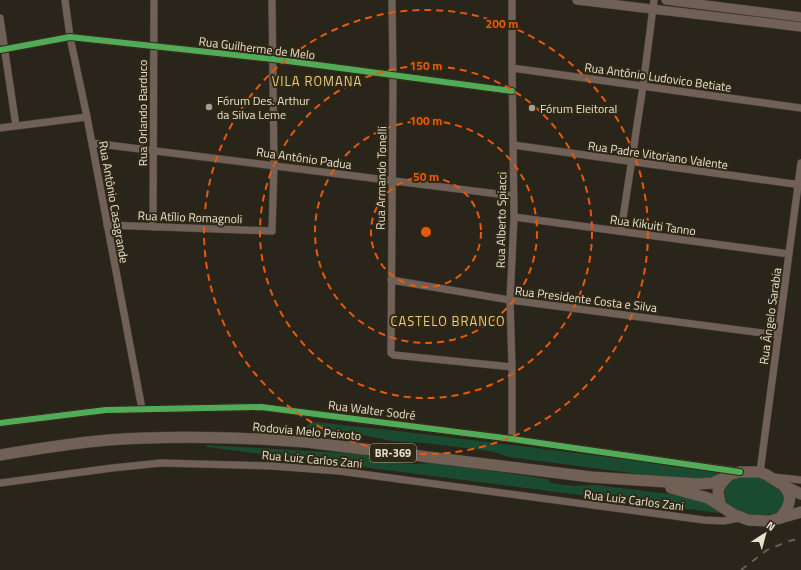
<svg xmlns="http://www.w3.org/2000/svg" width="801" height="570" font-family="'Titillium Web',sans-serif">
  <style>
    .green { fill: #1a4b31 }
    .lines { fill: none; stroke-linecap: round; stroke-linejoin: round }
    .minor-casing { stroke: #464239; stroke-width: 8 }
    .tertiary-casing { stroke: #464239; stroke-width: 10 }
    .primary-casing { stroke: #464239; stroke-width: 12 }
    .minor { stroke: #706057; stroke-width: 7 }
    .tertiary { stroke: #706057; stroke-width: 9 }
    .primary { stroke: #706056; stroke-width: 11 }
    .rail { stroke: #685f56; stroke-width: 2; stroke-dasharray: 7 7; stroke-linecap: butt }
    .cycleway-casing { stroke: #312813; stroke-width: 8 }
    .cycleway { stroke: #51ab58; stroke-width: 6 }
    .ring { fill: none; stroke: #e8590c; stroke-width: 2; stroke-dasharray: 7 5 }
    .poi-dot { fill: #a49f92; stroke: #312813; stroke-width: 1.5 }
    .labels { text-anchor: middle; dominant-baseline: central; stroke-width: 4; stroke-linejoin: round; paint-order: stroke }
    .shield { fill: #312813; stroke: #b0a999; stroke-width: 1 }
    .shield-label { font-size: 11px; font-weight: bold; fill: #e6e0d3 }
    .street-label { font-size: 12px; fill: #e6e0d3; stroke: #312813 }
    .poi-label { font-size: 12px; fill: #e6e0d3; stroke: #312813; text-anchor: start }
    .neighbourhood-label { font-size: 13px; letter-spacing: 1px; fill: #e7cb80; stroke: #312813 }
    .centre { fill: #e8590c; stroke: #312813; stroke-width: 2 }
    .ring-label { font-size: 12px; text-anchor: middle; font-weight: bold; fill: #e8590c; stroke: #312813; stroke-width: 4; stroke-linejoin: round; paint-order: stroke }
  </style>
  <rect width="100%" height="100%" fill="#2a251a"/>
  <path class="green" d="M 315,422 L 398,431 L 722,471 L 719,477 L 699,480 L 654,476 L 509,457 L 490,451 L 424,443 L 392,441 L 358,434 L 318,431 L 317,433 L 306,432 L 305,428 L 310,423 Z
    M 206,445 L 361,454 L 384,461 L 409,464 L 436,463 L 548,479 L 552,483 L 574,486 L 595,485 L 694,497 L 717,508 L 719,513 L 207,447 Z
    M 751,476 L 759,477 L 785,490 L 787,503 L 778,513 C 765,516 741,516 730,507 C 722,499 723,487 732,480 C 738,477 745,477 751,476 Z"/>
  <g class="lines">
    <g class="minor-casing">
      <path id="minor" d="M 65,0 L 70,37 L 87,117 L 142,409
        M 392,0 L 393,76 L 391,353 L 394,355 L 512,367
        M 0,18 L 16,126
        M 0,50 L 70,37 L 273,59 L 512,91
        M 512,68 L 801,108
        M 0,128 L 87,117
        M 92,143 L 514,196
        M 513,145 L 801,185
        M 514,217 L 789,254
        M 107,225 L 272,231 L 274,165 L 272,0
        M 153,227 L 154,0
        M 621,231 L 643,86 L 654,0
        M 391,280 L 510,300 L 778,335
        M 0,423 L 106,410 L 261,407 L 512,439 L 736,471
        M 512,439 L 512,367 L 510,300 L 514,217 L 512,68 L 512,0
        M 760,472 L 801,163
        M 773,477 L 801,480
        M 0,483 L 112,468 L 161,463 L 271,466 L 339,471 L 704,520 L 723,521 L 740,518"/>
    </g>
    <g class="tertiary-casing">
      <path id="tertiary" d="M 577,0 L 801,27
        M 666,0 L 801,17"/>
    </g>
    <g class="primary-casing">
      <path id="primary" d="M 0,455 C 36,449 72,443 108,440 C 174,435 240,437 306,442 L 591,477 L 698,484 L 713,483 L 732,474 L 740,472 L 760,472 L 767,475 L 784,486 L 801,494
        M 671,488 L 708,498 L 733,514 L 748,520 L 770,521 L 801,512
        M 721,506 C 717,492 716,488 727,477
        M 780,518 C 789,508 794,497 784,486"/>
    </g>
    <use href="#minor" class="minor"/>
    <use href="#tertiary" class="tertiary"/>
    <use href="#primary" class="primary"/>
    <path class="rail" d="M 741,570 L 767,550 L 789,541 L 801,538"/>
    <g class="cycleway-casing">
      <path id="cycleway" d="M 0,50 L 70,37 L 273,59 L 512,91
        M 0,423 L 106,410 L 261,407 L 512,439 L 740,472"/>
    </g>
    <use href="#cycleway" class="cycleway"/>
  </g>
  <g class="ring">
    <circle cx="426" cy="232" r="55"/>
    <circle cx="426" cy="232" r="111"/>
    <circle cx="426" cy="232" r="166"/>
    <circle cx="426" cy="232" r="222"/>
  </g>
  <g class="poi-dot">
    <circle cx="209" cy="107" r="4"/>
    <circle cx="532" cy="108" r="4"/>
  </g>
  <g class="labels">
    <rect class="shield" x="370" y="444" width="46" height="18" rx="3"/>
    <g class="shield-label">
      <text x="393" y="453">BR-369</text>
    </g>
    <g class="street-label">
      <text transform="translate(257 48) rotate(7)">Rua Guilherme de Melo</text>
      <text transform="translate(658 77) rotate(8)">Rua Antônio Ludovico Betiate</text>
      <text transform="translate(142 113) rotate(-90)">Rua Orlando Barduco</text>
      <text transform="translate(658 155) rotate(8)">Rua Padre Vitoriano Valente</text>
      <text transform="translate(304 158) rotate(8)">Rua Antônio Padua</text>
      <text transform="translate(381 178) rotate(-89)">Rua Armando Tonelli</text>
      <text transform="translate(114 202) rotate(80)">Rua Antônio Casagrande</text>
      <text transform="translate(190 217) rotate(2)">Rua Atílio Romagnoli</text>
      <text transform="translate(501 220) rotate(-89)">Rua Alberto Spiacci</text>
      <text transform="translate(653 225) rotate(8)">Rua Kikuiti Tanno</text>
      <text transform="translate(586 299) rotate(7)">Rua Presidente Costa e Silva</text>
      <text transform="translate(770 316) rotate(-82)">Rua Ângelo Sarabia</text>
      <text transform="translate(372 410) rotate(7)">Rua Walter Sodré</text>
      <text transform="translate(307 431) rotate(5)">Rodovia Melo Peixoto</text>
      <text transform="translate(312 459) rotate(5)">Rua Luiz Carlos Zani</text>
      <text transform="translate(634 500) rotate(7)">Rua Luiz Carlos Zani</text>
    </g>
    <g class="poi-label">
      <text x="217" y="100">Fórum Des. Arthur<tspan x="217" dy="14">da Silva Leme</tspan></text>
      <text x="540" y="108">Fórum Eleitoral</text>
    </g>
    <g class="neighbourhood-label">
      <text x="317" y="81">VILA ROMANA</text>
      <text x="448" y="321">CASTELO BRANCO</text>
    </g>
  </g>
  <circle cx="426" cy="232" r="6" class="centre"/>
  <g class="ring-label">
    <text x="502" y="28">200 m</text>
    <text x="426" y="70">150 m</text>
    <text x="426" y="125">100 m</text>
    <text x="426" y="181">50 m</text>
  </g>
  <g transform="translate(765 534) rotate(36)" stroke="#312813" stroke-width="3" paint-order="stroke">
  <path d="M0-3L7 15L0 10L-7 15Z" fill="#e6e0d3"/>
  <text y="-6" font-size="11" font-weight="bold" text-anchor="middle" fill="#e6e0d3">N</text>
  </g>
</svg>
